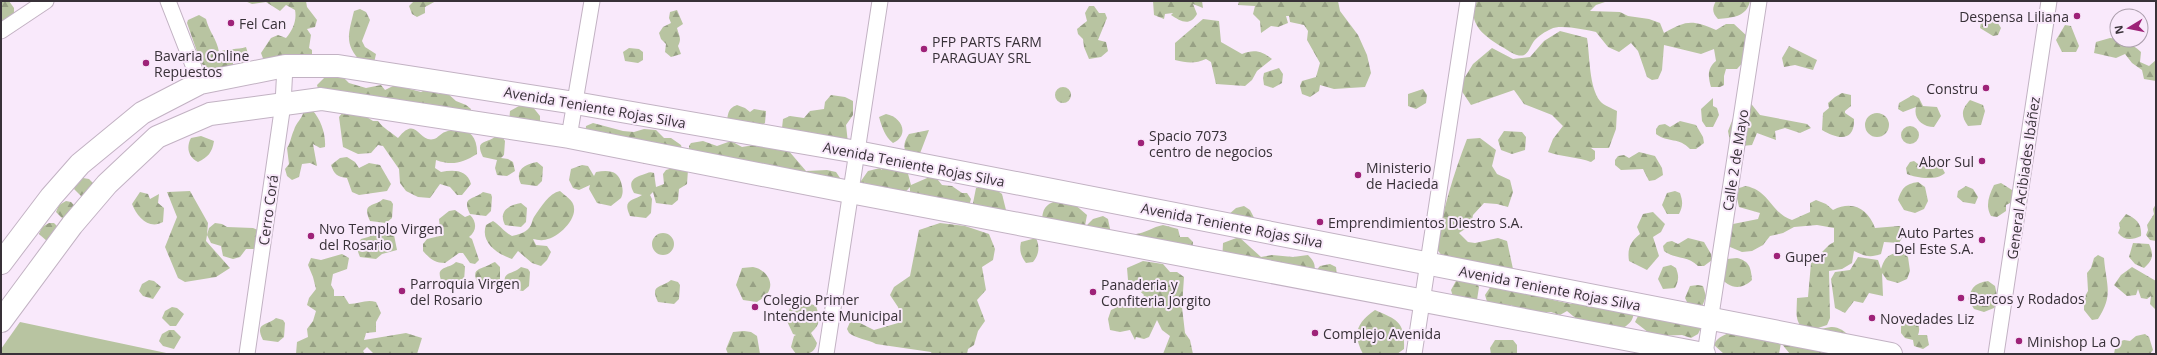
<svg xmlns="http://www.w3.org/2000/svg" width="2157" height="355" font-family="'Open Sans',sans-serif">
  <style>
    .green { fill: #b8c4a1 }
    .forest { fill: url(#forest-firs) }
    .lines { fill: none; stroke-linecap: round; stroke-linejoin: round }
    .street-casing { stroke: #c2b2c3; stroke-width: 17 }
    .secondary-casing { stroke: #c2b2c3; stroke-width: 24 }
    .street { stroke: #fff; stroke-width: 15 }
    .secondary { stroke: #fff; stroke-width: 22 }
    .poi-dot { fill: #9e2278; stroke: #f9e9fb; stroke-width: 1.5 }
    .labels { text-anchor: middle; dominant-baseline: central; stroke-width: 4; stroke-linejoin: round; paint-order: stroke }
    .poi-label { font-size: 14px; fill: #383138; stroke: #f9e9fb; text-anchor: start }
    .street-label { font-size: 14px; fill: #383138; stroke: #f9e9fb }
  </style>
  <defs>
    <pattern id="forest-firs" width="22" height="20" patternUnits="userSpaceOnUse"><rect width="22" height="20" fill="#b8c4a1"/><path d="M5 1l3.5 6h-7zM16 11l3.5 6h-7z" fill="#97a084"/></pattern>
  </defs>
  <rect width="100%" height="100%" fill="#f9e9fb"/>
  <path class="green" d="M 20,322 L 171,354 L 1,354 L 1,349 Z"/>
  <path class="forest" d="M 1,1 L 9,1 L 14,8 L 14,22 L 1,27 Z
    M 245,1 L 306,1 L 307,7 L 317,20 L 315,27 L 307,29 L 311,35 L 309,48 L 312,50 L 312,55 L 264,61 L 261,53 L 271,38 L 278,35 L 286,38 C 293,30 297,20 295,10 L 286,5 L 280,11 L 266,2 L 252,4 Z
    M 414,1 L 436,1 L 425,7 L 425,13 L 417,17 L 412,14 L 409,6 Z
    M 1153,1 L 1202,1 L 1203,8 L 1193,4 L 1197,14 C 1190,27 1180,21 1171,15 L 1173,13 L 1165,14 L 1164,19 L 1154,15 Z
    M 1239,1 L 1338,1 L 1340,11 L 1358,35 L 1367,55 L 1371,73 L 1365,87 L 1334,89 L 1320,85 L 1319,91 L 1310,97 L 1302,94 L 1300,86 L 1302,81 L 1316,77 L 1320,63 L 1307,40 L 1308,31 L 1304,25 L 1290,22 L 1289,16 L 1286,16 L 1288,23 L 1278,27 L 1271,26 L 1261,33 L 1260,21 L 1253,14 L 1255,6 L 1238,5 Z
    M 1477,1 L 1608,1 L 1596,5 L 1590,11 L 1620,12 L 1628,16 L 1649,19 L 1660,23 L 1664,33 C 1687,20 1692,20 1716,30 L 1726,24 L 1734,24 L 1748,37 L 1745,60 L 1737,69 L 1726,69 L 1724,76 L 1724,85 L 1720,87 L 1711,87 C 1708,77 1707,68 1716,61 L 1714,49 L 1701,54 L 1664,45 L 1662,70 L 1658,79 L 1652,80 L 1647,77 L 1638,51 L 1631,43 L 1619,52 L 1608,47 L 1596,32 C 1586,30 1560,24 1551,29 C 1546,31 1537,37 1534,41 C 1529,48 1528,58 1517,55 C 1513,54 1507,50 1504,48 C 1487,38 1465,24 1477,1 Z
    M 1716,1 L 1750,1 C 1747,17 1731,18 1718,19 C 1712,13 1712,8 1716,1 Z
    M 1089,6 L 1094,6 L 1099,13 L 1105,13 L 1107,18 L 1098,40 L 1106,42 L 1108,51 L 1101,57 L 1089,59 L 1084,47 L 1083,39 L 1078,34 L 1077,29 L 1087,21 L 1085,13 Z
    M 360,9 L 366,12 L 370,20 L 362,41 L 365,47 L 376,54 L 374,63 L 362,63 C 344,44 348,36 354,11 Z
    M 677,10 L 683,24 L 677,28 C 679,36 682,38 678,46 L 681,54 L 671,57 L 665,52 L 666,44 L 661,39 L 659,33 L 663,27 L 671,23 L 669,18 L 670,12 Z
    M 199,15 L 206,19 C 209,32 217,39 219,52 C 228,48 237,50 246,47 L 249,57 L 248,62 L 242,64 L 236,60 L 233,62 L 233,70 L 209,71 L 201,63 L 187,23 L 188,20 Z
    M 1989,17 L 1996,20 L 2001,28 L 1998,35 L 1993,36 L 1980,28 L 1981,22 Z
    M 1203,19 L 1219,21 L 1221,42 L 1242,54 C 1254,49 1262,51 1272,59 L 1257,71 L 1252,80 L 1245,86 L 1216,84 L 1211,62 L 1206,59 C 1195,64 1187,63 1175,60 L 1175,43 Z
    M 2065,25 L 2071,26 L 2079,46 L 2076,52 L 2062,52 L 2056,40 Z
    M 1560,31 L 1587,38 C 1590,57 1589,87 1600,101 C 1604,106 1612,108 1617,111 L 1616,129 L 1609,148 L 1591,148 L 1595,151 L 1595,159 L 1591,162 C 1578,157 1562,157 1548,152 L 1553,139 L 1563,126 L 1552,115 L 1524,104 L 1514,90 L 1471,105 L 1459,87 L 1473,64 L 1492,48 L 1513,59 L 1530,57 L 1544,41 Z
    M 2110,38 C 2123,39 2131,43 2141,52 L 2140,62 L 2149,66 L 2156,60 L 2156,81 L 2144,79 L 2142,70 L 2132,63 L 2125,54 L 2116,58 L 2094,53 L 2096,42 Z
    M 1789,46 L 1817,60 L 1813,70 L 1795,65 L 1784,67 L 1782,58 Z
    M 629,48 L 639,49 L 643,52 L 643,60 L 638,63 L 625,61 L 623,52 Z
    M 1279,68 L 1283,74 L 1282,83 L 1273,88 L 1264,85 L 1263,78 L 1264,73 Z
    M 340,74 L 349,83 L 366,88 L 381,85 L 385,90 L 395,85 L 421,92 L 427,89 L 439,94 L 446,92 L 456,101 L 466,105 L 471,109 L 470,114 L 320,96 L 317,85 L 327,75 Z
    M1055 95a8 8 0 1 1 16 0a8 8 0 1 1-16 0Z
    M 1423,89 L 1427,95 L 1426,103 L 1416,109 L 1408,106 L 1408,94 Z
    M 1842,93 L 1851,95 L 1851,106 L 1845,111 L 1845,113 L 1854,119 C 1855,143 1837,139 1822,130 L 1823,113 L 1829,108 L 1828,103 L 1835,97 Z
    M 831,95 L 845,97 L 853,101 L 853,115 L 846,125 L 848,143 L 782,128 L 783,119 L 790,116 L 804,118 L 810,111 L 824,109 L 825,102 Z
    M 1913,95 L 1919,98 L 1923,106 L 1937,107 L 1941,116 L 1934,127 C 1923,127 1913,119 1916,107 L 1903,112 L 1898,109 L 1899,103 Z
    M 1713,98 L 1713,106 L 1717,108 L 1719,115 L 1713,127 L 1706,127 L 1702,121 L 1701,109 Z
    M 1970,100 L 1983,105 L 1985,111 L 1981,125 L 1968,126 C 1960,115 1962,109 1970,100 Z
    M 1749,101 L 1760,115 L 1807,124 L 1811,128 L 1800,133 L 1785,128 L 1775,131 L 1776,140 L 1757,133 L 1752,145 L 1731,147 L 1728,131 L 1736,111 Z
    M 737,105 L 745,108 L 750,112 L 754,109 L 766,111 L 765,123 L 760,127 L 727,121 C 728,112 729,108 737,105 Z
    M 519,106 L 532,106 L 540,116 L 540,127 L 509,122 L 510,111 Z
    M 304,110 L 312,110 C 321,119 326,135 325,147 L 320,148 L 313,144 L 317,166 L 310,163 L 302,164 L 299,177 L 292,180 L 287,176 L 285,169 L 289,164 L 287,148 C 291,142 291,136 294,130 C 296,122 302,120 304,110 Z
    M 343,112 L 362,114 L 373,121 L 378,121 C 384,129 391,132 398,138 C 417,114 418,143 434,139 C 438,138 441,133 445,132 C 465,124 478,134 477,154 C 462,163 452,166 436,160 L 435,168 L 441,172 C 453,170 467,169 471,184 L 462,195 L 457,195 L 450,187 L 440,184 L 430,198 L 418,197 L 406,191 L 400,183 L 399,169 L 383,146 L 378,145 L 371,153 L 358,154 L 343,147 L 339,117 Z
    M1865 125a12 12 0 1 1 24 0a12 12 0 1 1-24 0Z
    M 886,114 C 902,117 910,135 893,143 C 885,137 882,127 879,117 Z
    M 1680,121 L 1696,125 L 1703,137 L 1704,143 L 1696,149 L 1690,149 C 1679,137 1668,143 1656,134 L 1656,129 L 1659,125 L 1665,124 L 1670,127 Z
    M 593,123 L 623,131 L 634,132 L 644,129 L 656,130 L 664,138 L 671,138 L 681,145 L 683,153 L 654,164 L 644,164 L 635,155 L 585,136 L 586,126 Z
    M1901 135a9 9 0 1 1 18 0a9 9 0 1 1-18 0Z
    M 929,130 L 919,156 L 908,157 C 903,148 903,143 909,134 Z
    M 1504,131 L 1522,132 L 1526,137 L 1525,150 L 1512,154 L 1501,150 L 1498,140 Z
    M 201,136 L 214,141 C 212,153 208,157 198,162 C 188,157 186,147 191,138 Z
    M 496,136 L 503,138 L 505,141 L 504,155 L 501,158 L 508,159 L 513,162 L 515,171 L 507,176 L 497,175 L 495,168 L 497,160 L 483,157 C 474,139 487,144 496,136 Z
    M 1480,138 L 1496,150 L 1492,166 L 1497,174 L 1510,180 L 1513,192 L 1508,207 L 1497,204 L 1484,203 L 1473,215 L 1471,225 L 1459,233 L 1468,242 L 1475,243 L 1498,238 L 1507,241 L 1513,269 L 1497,277 L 1442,256 L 1436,248 C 1443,210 1453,175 1467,139 Z
    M 703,141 L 717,146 L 731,141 L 742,147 L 754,145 L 788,150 L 806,171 L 827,170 L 836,172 L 840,178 L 839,185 L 761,187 L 750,176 L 689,151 L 689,146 L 691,143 Z
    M 1639,152 L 1655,156 L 1662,168 L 1663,175 L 1655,180 L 1649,181 L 1643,169 L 1621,170 L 1615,165 L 1615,160 L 1618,156 L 1624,155 L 1629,158 Z
    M 347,157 L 355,162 L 359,168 L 369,163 L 380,165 L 391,184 L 387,191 L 359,195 L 352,192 L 347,178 C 337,177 334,174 331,165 L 340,158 Z
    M 1914,161 L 1918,164 L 1940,164 L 1945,173 C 1937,181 1916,178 1907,174 L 1906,168 L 1910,162 Z
    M 537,162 L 543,167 L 542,181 L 537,186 L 521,184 C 514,170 525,164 537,162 Z
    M 582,165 L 588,166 L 594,176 L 596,172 C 609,170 619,170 622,186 C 623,190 623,194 621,198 C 618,201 614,203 611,206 L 597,203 L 589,189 L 590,185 L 579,190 L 573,188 L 569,180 L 571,169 Z
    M 883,166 L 907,170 L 911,185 L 934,175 L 942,185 L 952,186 L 962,193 L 967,193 L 971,199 L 969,206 L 910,192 L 910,187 L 898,200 L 856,188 L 868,171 L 880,168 L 882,170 Z
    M 676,167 L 688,170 L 687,184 L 679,189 L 678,200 L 672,205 L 656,203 L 653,192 L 650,195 L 652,199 L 651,213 L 646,218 L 630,216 C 622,199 633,201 642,195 L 634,193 C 628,183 632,178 642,175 C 648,173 649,171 654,173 L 656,187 L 664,184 L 663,174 L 666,170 Z
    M 83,178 L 89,179 L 95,185 L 82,197 L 74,189 L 77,182 Z
    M 1918,182 L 1925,187 L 1928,201 L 1924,209 L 1915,213 L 1904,210 L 1898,200 C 1902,188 1905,184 1918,182 Z
    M 2001,183 L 2012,190 L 2015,194 L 2012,202 L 2006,205 L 2006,211 L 1997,217 L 1991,216 C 1985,206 1989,195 1994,185 Z
    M 991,186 L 1002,194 L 1007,214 L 972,208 L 976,188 Z
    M 1746,186 C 1770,191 1770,212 1792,220 L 1810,212 L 1810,203 L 1816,200 L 1826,204 L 1833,210 C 1853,200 1868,209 1875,228 L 1899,226 L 1904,228 L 1905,233 L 1899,243 L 1884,242 L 1881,254 C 1870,258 1864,256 1854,251 L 1852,263 L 1842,269 L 1829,271 L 1830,318 L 1827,325 L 1815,329 C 1821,329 1825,328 1831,327 C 1845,326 1856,344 1863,354 L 1790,354 L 1781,343 L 1779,354 L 1724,354 L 1714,345 C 1720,324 1783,329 1803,328 C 1794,321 1797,309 1797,298 L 1808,297 L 1811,263 L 1829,245 L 1834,242 L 1834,228 L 1817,225 L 1794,227 L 1783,233 L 1770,236 L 1763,245 L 1752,251 L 1742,252 L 1730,247 L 1728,238 L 1733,224 L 1758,219 L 1760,213 L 1739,207 L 1737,198 L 1739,188 Z
    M 1966,186 L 1973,189 L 1978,197 L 1975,204 L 1963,202 L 1957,197 L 1958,191 Z
    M 190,191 L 208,223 L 207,235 L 209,228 L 215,223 L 222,224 L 227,227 L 253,228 L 258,230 L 257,249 L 246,249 L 240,257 L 233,259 L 223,256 L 221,246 L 211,243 L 207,235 L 206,241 L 230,268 L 216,277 L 185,282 L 178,278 L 165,247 L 177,217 L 167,192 Z
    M 560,191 C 565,196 574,200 574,208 C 576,221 556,240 543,240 C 540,241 536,239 533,239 L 536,245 L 547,246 L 551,252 L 547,260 L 541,266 L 532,263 L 518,251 L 512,259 C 497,254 480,242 486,225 L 493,221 C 500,225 504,232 512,236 C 517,235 525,233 529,228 C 532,225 532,220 534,217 C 541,207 549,193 560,191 Z
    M 1675,191 L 1680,193 C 1683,202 1683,206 1679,214 L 1667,214 L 1662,205 L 1667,193 Z
    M 140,192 L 148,194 L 150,199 L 159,194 L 158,203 L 164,208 L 163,222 C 149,230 137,217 132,204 Z
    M 483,192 L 491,194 L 492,197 L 491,211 L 486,216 L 470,214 C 461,196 474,200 483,192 Z
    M 383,199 L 391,201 L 393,204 L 392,218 L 386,223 L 370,221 C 361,202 375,207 383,199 Z
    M 1061,200 L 1073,203 L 1087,215 L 1084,231 L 1042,224 C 1042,209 1045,203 1061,200 Z
    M 66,201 L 71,202 L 77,208 L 64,220 L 56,212 L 59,205 Z
    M 521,203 L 527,208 L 526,222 L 521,227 L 505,225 C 498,211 509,205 521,203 Z
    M 2156,204 L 2156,241 L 2150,240 L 2146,235 L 2148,230 L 2147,225 L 2154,214 L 2153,209 Z
    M 1244,206 L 1250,210 L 1261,231 L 1227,216 L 1236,208 Z
    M 455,210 L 465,217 L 470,215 C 477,222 477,231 469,237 L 472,239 L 479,260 L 475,264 L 470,263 L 463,253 L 459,253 L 445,263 C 435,263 430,259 423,251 L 423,244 L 427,239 L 444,235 L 440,229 L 439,219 L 449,211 Z
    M 1653,212 L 1665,224 L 1661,232 L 1653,237 L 1659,256 L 1647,270 L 1629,261 C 1627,248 1631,241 1640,234 L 1637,227 L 1643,214 Z
    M 2126,214 C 2137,219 2142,224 2141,236 C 2132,240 2125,241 2118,233 L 2120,228 L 2119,223 Z
    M 1103,216 L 1108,219 L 1110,229 L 1108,233 L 1086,226 L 1093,219 Z
    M 49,223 L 54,223 L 61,230 L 48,242 L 39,234 L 42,227 Z
    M 940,223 L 965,226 L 989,234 L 995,249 L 993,260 L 982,267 L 986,290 L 977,300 L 985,321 L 978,331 L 974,345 L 968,349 L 967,354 L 932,354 L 931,352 L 876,344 C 867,339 857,339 849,333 L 847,329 L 850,322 L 860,323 L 874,330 L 898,323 L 901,318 L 898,307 L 890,295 L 894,287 L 910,276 L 919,230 Z
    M 1163,225 L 1178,229 L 1180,237 L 1188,237 L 1193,242 L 1192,254 L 1134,239 L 1136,234 C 1145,233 1153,227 1163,225 Z
    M 393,230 L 397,250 L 382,254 L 376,259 L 360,257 C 357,250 356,246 361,239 Z
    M652 244a11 11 0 1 1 22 0a11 11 0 1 1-22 0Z
    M 1239,237 L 1261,257 L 1272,255 L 1293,257 L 1308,255 C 1314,261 1316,265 1314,273 L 1320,266 L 1330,264 L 1336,267 L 1337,276 L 1222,263 L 1223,243 Z
    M 1036,238 C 1040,247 1039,255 1033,262 L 1026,263 C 1021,256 1019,251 1021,242 Z
    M 1688,238 L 1704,242 L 1711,254 L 1712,260 L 1704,266 L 1698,266 C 1687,255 1676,260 1664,251 L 1663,246 L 1667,242 L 1672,241 L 1678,244 Z
    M 2133,243 L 2149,244 C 2154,255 2153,260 2144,268 L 2135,264 L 2129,257 Z
    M 1901,252 L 1908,257 L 1910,271 L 1907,279 L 1898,283 L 1887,280 L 1882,273 L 1883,296 L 1869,293 L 1863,303 L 1854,301 L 1845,313 L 1835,308 L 1831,279 L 1835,272 L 1850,270 L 1858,257 L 1878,260 L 1881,269 C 1885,257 1888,254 1901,252 Z
    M 342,254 L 349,258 L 347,269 L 333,274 L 331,285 L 334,290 L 334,296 L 344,296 L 349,304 C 359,304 366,299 376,302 L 381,313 L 376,322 L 376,332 L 366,333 L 364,340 L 406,333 L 422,338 L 417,354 L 374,354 L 367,347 L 363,351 L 365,354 L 296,354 L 297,342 L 308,337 L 307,329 L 313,321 L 316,311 L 307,305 L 309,298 L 316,289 L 313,277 L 308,265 L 311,258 L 321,260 Z
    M 2098,255 L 2104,258 C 2106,285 2114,294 2098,319 L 2092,320 L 2084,310 L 2084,298 L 2088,291 L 2087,273 L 2091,268 L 2094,258 Z
    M 1737,258 C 1749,261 1751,267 1752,280 C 1739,292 1729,287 1718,276 L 1727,259 Z
    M 1143,261 L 1163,264 L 1170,272 L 1177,272 L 1184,277 L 1182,307 L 1185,333 L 1190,340 L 1193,354 L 1163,354 L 1170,336 L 1162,330 L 1157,320 L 1149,337 L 1144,339 L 1136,337 L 1135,340 L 1130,330 L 1120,332 L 1110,330 L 1108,319 L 1111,310 L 1124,304 L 1140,302 L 1144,295 L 1128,280 L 1127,268 Z
    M 456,262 L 463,264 L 465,267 L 464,281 L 459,286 L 443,284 C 433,265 448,270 456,262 Z
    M 495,262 L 500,267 L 500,281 L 494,286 L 478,284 C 471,269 478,270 489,265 C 491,264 492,263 495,262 Z
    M 1671,265 L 1676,268 C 1679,276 1679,280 1675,288 L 1663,289 L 1658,279 L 1663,267 Z
    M 521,267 L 528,269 L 530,272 L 529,286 L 523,291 L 508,289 C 498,271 513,275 521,267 Z
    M 753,267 C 765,269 776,282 767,294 C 765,297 760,300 757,302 L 743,300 L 736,285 L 742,268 Z
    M 2132,267 L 2156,281 L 2156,310 L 2150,304 L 2151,296 L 2147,299 L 2141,298 L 2138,289 L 2136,295 L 2127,296 L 2114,285 L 2121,275 Z
    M 149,280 L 154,281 L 161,287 L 153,299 L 143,296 L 139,291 L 142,284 Z
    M 671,280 L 678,282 L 680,285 L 679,299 L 674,304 L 658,302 C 649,284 662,288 671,280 Z
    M 1456,281 L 1475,282 L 1479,287 L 1477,300 L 1454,300 L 1451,290 Z
    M 1988,281 L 1995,286 L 1998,300 L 1994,308 L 1984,312 L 1974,309 L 1968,299 C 1972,287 1975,283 1988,281 Z
    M 1698,285 L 1703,286 L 1706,296 L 1702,307 L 1690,308 L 1685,298 L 1690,286 Z
    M 1491,286 L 1571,304 L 1576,301 L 1634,309 C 1634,319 1631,323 1623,328 L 1614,325 L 1585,326 L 1567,311 L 1560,315 L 1551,312 L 1522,312 L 1511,305 L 1498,309 L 1488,305 L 1485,295 Z
    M 804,301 L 816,306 C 820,318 821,324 811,333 L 817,343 C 814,355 807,354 796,354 L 791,347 L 794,336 L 796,335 L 793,334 L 786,319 L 792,302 Z
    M 172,307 L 177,308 L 184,314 L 176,326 L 170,326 L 162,318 L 165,311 Z
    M 1375,310 C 1398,320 1405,322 1404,349 L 1397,354 L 1363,354 C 1352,333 1357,323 1375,310 Z
    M 1639,314 L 1702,326 L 1698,334 L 1691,338 L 1682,335 L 1653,336 L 1635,322 Z
    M 1912,317 C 1918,322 1921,328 1918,335 L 1927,335 L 1929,345 L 1923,349 L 1914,346 L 1913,340 L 1905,338 L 1901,333 L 1901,318 Z
    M 276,318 L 283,320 L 285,323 L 284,337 L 278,342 L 263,340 C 254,322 267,326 276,318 Z
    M 169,330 L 174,330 L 181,337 L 174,349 L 163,346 L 159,341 L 162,334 Z
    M 744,331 L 751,332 L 757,336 L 760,354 L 728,354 L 726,349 L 733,332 Z
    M 2145,334 L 2149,337 L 2153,350 L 2150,354 L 2114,354 L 2116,343 L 2124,340 L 2130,341 L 2136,336 Z
    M 1495,340 L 1513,340 L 1517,345 L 1517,354 L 1491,354 L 1490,348 Z"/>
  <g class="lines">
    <g class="street-casing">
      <path id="street" d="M 168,1 L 200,83
        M 1,31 L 46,1
        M 569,137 L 592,1
        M 247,354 L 283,104 L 285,66
        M 826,354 L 880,1
        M 1414,354 L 1468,1
        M 1705,354 L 1759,1
        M 1996,354 L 2049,1"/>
    </g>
    <g class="secondary-casing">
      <path id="secondary" d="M 1,263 L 51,197 L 80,164 L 142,113 L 200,83 L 285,66 L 338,66 L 575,103 L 857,152 L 1891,354
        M 1,321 L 72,225 L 107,184 L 157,137 L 210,114 L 321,99 L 569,137 L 850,192 L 1704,354"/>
    </g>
    <use href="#street" class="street"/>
    <use href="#secondary" class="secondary"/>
  </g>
  <g class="poi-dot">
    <circle cx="2077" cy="16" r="4"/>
    <circle cx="231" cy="23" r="4"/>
    <circle cx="924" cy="49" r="4"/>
    <circle cx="146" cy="63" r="4"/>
    <circle cx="1986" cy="88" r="4"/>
    <circle cx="1141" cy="143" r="4"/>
    <circle cx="1982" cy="161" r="4"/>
    <circle cx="1358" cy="175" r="4"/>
    <circle cx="1320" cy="222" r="4"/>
    <circle cx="311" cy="236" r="4"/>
    <circle cx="1982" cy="240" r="4"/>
    <circle cx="1777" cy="256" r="4"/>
    <circle cx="402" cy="291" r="4"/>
    <circle cx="1093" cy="292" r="4"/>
    <circle cx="1961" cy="298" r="4"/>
    <circle cx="755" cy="307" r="4"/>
    <circle cx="1872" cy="318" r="4"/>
    <circle cx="1315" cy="333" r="4"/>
    <circle cx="2019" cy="341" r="4"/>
  </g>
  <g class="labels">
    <g class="poi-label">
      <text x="2069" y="16" text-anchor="end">Despensa Liliana</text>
      <text x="239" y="23">Fel Can</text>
      <text x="932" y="41">PFP PARTS FARM<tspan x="932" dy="16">PARAGUAY SRL</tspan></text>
      <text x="154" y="55">Bavaria Online<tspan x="154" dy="16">Repuestos</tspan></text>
      <text x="1978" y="88" text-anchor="end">Constru</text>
      <text x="1149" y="135">Spacio 7073<tspan x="1149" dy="16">centro de negocios</tspan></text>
      <text x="1974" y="161" text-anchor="end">Abor Sul</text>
      <text x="1366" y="167">Ministerio<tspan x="1366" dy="16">de Hacieda</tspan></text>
      <text x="1328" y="222">Emprendimientos Diestro S.A.</text>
      <text x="319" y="228">Nvo Templo Virgen<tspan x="319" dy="16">del Rosario</tspan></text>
      <text x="1974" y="232" text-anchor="end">Auto Partes<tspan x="1974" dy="16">Del Este S.A.</tspan></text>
      <text x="1785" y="256">Guper</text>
      <text x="410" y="283">Parroquia Virgen<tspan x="410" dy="16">del Rosario</tspan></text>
      <text x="1101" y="284">Panaderia y<tspan x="1101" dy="16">Confiteria Jorgito</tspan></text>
      <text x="1969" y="298">Barcos y Rodados</text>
      <text x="763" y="299">Colegio Primer<tspan x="763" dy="16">Intendente Municipal</tspan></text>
      <text x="1880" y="318">Novedades Liz</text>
      <text x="1323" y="333">Complejo Avenida</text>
      <text x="2027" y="341">Minishop La O</text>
    </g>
    <g class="street-label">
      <text transform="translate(595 107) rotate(10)">Avenida Teniente Rojas Silva</text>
      <text transform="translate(1735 160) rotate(-81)">Calle 2 de Mayo</text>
      <text transform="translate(914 164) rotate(11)">Avenida Teniente Rojas Silva</text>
      <text transform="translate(2023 178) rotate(-82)">General Acibiades Ibáñez</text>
      <text transform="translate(268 210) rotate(-82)">Cerro Corá</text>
      <text transform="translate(1232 225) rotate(11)">Avenida Teniente Rojas Silva</text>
      <text transform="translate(1550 288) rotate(11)">Avenida Teniente Rojas Silva</text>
    </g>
  </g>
  <rect width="2157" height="355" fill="none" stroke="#383138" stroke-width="4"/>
  <g transform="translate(2129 28) rotate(260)"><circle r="19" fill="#f9e9fb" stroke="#ac9fad"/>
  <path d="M0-3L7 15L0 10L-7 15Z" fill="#9e2278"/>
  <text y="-6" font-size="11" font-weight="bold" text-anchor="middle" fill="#383138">N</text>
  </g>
</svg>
